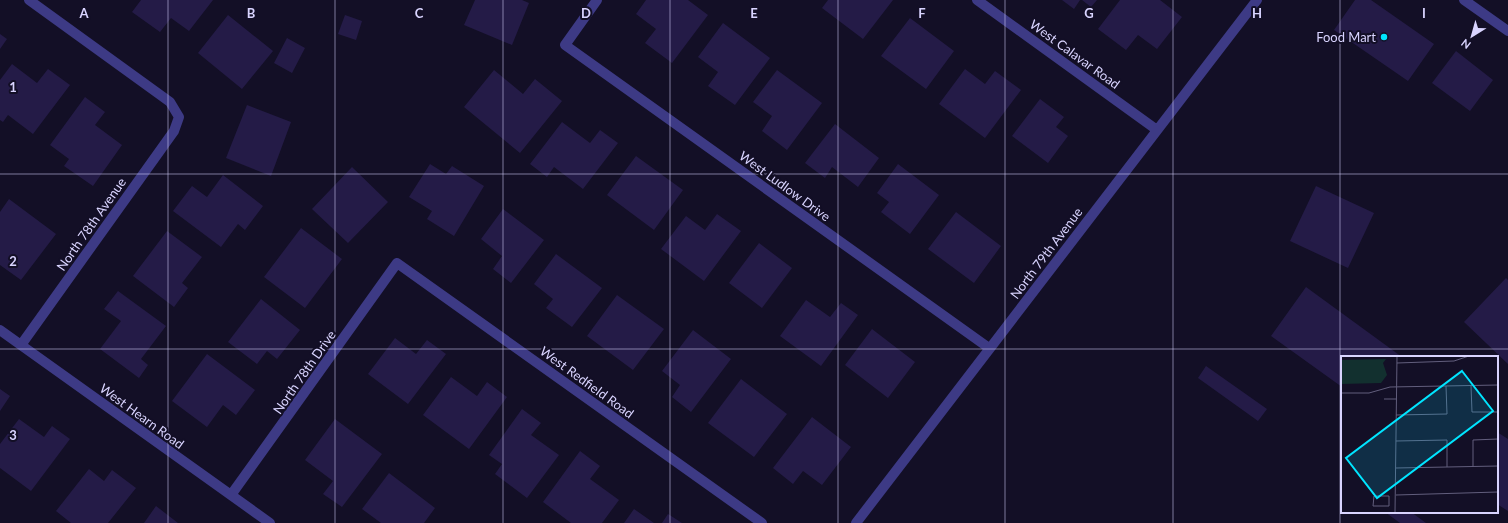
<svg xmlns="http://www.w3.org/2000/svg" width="1508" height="523" font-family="Lato,sans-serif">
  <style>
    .building { fill: #241b47 }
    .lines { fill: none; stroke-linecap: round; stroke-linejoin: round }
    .minor { stroke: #3d3a85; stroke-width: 10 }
    .grid { fill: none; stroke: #d9d4ff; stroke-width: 1; stroke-opacity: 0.55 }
    .poi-dot { fill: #00e5ff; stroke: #130f26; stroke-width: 1.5 }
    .labels { text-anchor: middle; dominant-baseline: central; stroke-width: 4; stroke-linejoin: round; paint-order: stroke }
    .poi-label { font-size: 13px; fill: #d9d4ff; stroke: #130f26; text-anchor: end }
    .street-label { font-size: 13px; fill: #d9d4ff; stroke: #130f26 }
    .inset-road { fill: none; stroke: #625e7d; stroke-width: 1 }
    .view { fill: #00e5ff; fill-opacity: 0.15; stroke: #00e5ff; stroke-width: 2 }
    .inset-edge { fill: none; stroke: #d9d4ff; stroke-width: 2 }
    .grid-label { font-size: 13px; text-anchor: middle; font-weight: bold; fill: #d9d4ff; stroke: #130f26; stroke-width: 4; stroke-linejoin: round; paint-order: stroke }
  </style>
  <rect width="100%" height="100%" fill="#130f26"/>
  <path class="building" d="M 141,0 L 213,0 L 189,31 L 171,18 L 160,32 L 132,12 Z
    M 475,0 L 522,0 L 529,3 L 512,45 L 464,25 Z
    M 646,0 L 688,0 L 708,15 L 672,63 L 645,43 L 656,29 L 636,14 Z
    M 828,0 L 893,0 L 863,39 L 822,8 Z
    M 1062,0 L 1080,0 L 1074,9 Z
    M 1082,0 L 1097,0 L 1091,7 Z
    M 1120,0 L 1160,0 L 1182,17 L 1157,49 L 1138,35 L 1126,50 L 1098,29 Z
    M 1355,0 L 1371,0 L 1434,44 L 1408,81 L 1334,30 Z
    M 228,15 L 273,51 L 242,89 L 198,53 Z
    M 345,15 L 362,21 L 356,40 L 338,34 Z
    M 910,18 L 954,51 L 926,89 L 881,56 Z
    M 723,23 L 770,58 L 735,105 L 708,86 L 718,72 L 698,57 Z
    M 0,34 L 7,39 L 0,49 Z
    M 287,38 L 305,48 L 292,73 L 274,63 Z
    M 1456,51 L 1493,80 L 1470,111 L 1432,83 Z
    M 12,64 L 37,83 L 48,69 L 70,85 L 33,134 L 8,115 L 3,122 L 0,120 L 0,80 Z
    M 965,69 L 985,84 L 995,71 L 1021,90 L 985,138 L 939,104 Z
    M 494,70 L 523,94 L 535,79 L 562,101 L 520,153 L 464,107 Z
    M 777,70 L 822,103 L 787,150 L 762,131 L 772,116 L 753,102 Z
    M 85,97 L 105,112 L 95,125 L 122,145 L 93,186 L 64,166 L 69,159 L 50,145 Z
    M 1040,99 L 1064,117 L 1056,127 L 1068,136 L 1048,163 L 1012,136 Z
    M 247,105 L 291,122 L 271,176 L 226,158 Z
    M 562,122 L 590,143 L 600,130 L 618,143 L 583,189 L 554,167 L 547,177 L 530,164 Z
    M 835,124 L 879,158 L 858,187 L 832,167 L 825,178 L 805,163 Z
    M 636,156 L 683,190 L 654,230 L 607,195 Z
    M 430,164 L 446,174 L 452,166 L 484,186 L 454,236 L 427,219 L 432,211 L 409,197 Z
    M 898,164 L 939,195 L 910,234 L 881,212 L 889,202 L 877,193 Z
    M 352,167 L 388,202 L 348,243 L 312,209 Z
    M 223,175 L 263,206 L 245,230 L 238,224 L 221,247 L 173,211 L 192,186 L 207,197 Z
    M 1316,186 L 1374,213 L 1348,268 L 1290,241 Z
    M 9,199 L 56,234 L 21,280 L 0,265 L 0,212 Z
    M 503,209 L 544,240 L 511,283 L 493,269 L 502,256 L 481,239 Z
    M 956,212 L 1001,246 L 974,283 L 928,249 Z
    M 717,214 L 741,231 L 704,281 L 661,249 L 686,216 L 705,230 Z
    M 301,228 L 342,259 L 305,308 L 264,277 Z
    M 167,231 L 202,257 L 182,283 L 188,288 L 174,307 L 133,276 Z
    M 759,243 L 792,268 L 762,308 L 729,283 Z
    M 556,254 L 602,288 L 572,327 L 546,308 L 553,299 L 534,284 Z
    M 1506,278 L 1508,280 L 1508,364 L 1464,322 Z
    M 1306,287 L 1402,357 L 1342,357 L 1342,387 L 1271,336 Z
    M 118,291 L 166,326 L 141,359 L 148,365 L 139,378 L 100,349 L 121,321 L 104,309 Z
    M 617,295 L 664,329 L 633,370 L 587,336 Z
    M 261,299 L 300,330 L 277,359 L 267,351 L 257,364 L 228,342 Z
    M 806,300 L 830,317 L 841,303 L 858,315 L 821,366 L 780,336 Z
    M 872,329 L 915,362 L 888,398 L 845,365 Z
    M 693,330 L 731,359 L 691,412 L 672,397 L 680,385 L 662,371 Z
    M 395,338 L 416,354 L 427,340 L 446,354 L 408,404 L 368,374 Z
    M 207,354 L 255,390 L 236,415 L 223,405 L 207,427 L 172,401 Z
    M 1206,366 L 1267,409 L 1258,421 L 1198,378 Z
    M 451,377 L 477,396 L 487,382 L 507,397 L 469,449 L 423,415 Z
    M 741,379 L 787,414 L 754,457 L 708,423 Z
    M 0,389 L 10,396 L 0,411 Z
    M 522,409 L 541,423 L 531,435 L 559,455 L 527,498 L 495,474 L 502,464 L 489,455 Z
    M 812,417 L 851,447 L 822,485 L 803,471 L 793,484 L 773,468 Z
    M 19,419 L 44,437 L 52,426 L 70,439 L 31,491 L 0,468 L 0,444 Z
    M 335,419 L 382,454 L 342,507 L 323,494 L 333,481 L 305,460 Z
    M 1497,432 L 1508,439 L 1508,511 L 1497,504 Z
    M 580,451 L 600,466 L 590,479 L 619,500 L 602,523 L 571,523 L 543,502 Z
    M 89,469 L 104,481 L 112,470 L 136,488 L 108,523 L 71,523 L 56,511 Z
    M 389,473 L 435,508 L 424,523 L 381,523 L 362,509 Z
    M 156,506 L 178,523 L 144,523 Z
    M 634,509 L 654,523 L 624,523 Z
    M 1385,512 L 1411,512 L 1426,523 L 1400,523 Z
    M 668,514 L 682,523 L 662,523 Z"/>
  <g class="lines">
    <path class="minor" d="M 597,0 L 565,45 L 989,348
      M 977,0 L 1157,130
      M 1464,0 L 1508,31
      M 0,330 L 270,523
      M 21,345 L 174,131 L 179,117 L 170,102 L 29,0
      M 231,495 L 397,263 L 762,523
      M 856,523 L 1257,0"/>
  </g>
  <path class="grid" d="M 168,0 L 168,523M 335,0 L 335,523M 503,0 L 503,523M 670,0 L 670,523M 838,0 L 838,523M 1005,0 L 1005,523M 1173,0 L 1173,523M 1340,0 L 1340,523M 0,174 L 1508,174M 0,349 L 1508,349"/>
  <circle class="poi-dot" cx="1384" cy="37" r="4"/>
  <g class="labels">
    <g class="poi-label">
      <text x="1376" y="37">Food Mart</text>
    </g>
    <g class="street-label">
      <text transform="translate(1075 54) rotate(36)">West Calavar Road</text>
      <text transform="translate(785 186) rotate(36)">West Ludlow Drive</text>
      <text transform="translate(91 224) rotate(-55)">North 78th Avenue</text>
      <text transform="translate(1046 253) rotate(-53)">North 79th Avenue</text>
      <text transform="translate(304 372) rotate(-55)">North 78th Drive</text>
      <text transform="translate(587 382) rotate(36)">West Redfield Road</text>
      <text transform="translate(142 416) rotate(36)">West Hearn Road</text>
    </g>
  </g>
  <g transform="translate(1341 356)">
    <rect width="157" height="157" fill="#130f26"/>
    <path d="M 45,3 L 42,7 L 46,19 L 40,27 L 0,28 L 0,4 Z" fill="#12302f"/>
    <path class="inset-road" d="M 56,7 L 113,5 L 128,0M 130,30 L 131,56 L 157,56M 0,37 L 28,37 L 49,31 L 157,29M 43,43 L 56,43M 55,59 L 106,58 L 105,30M 55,85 L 106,84 L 106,111M 132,110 L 132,84 L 157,83M 55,112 L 157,110M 55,139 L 157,136M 33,140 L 48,140 L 48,150 L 32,150 ZM 54,157 L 56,0"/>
    <path class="view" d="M 121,15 L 152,55 L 36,142 L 5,102 Z"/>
    <rect width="157" height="157" class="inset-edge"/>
  </g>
  <g class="grid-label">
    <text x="84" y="18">A</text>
    <text x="251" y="18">B</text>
    <text x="419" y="18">C</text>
    <text x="586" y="18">D</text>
    <text x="754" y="18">E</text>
    <text x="922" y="18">F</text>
    <text x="1089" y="18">G</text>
    <text x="1257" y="18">H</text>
    <text x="1424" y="18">I</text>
    <text x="13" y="92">1</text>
    <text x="13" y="266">2</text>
    <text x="13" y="440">3</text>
  </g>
  <g transform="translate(1472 36) rotate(217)" stroke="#130f26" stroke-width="3" paint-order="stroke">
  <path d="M0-3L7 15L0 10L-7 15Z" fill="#d9d4ff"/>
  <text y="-6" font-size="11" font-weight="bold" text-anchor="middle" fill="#d9d4ff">N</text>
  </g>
</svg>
